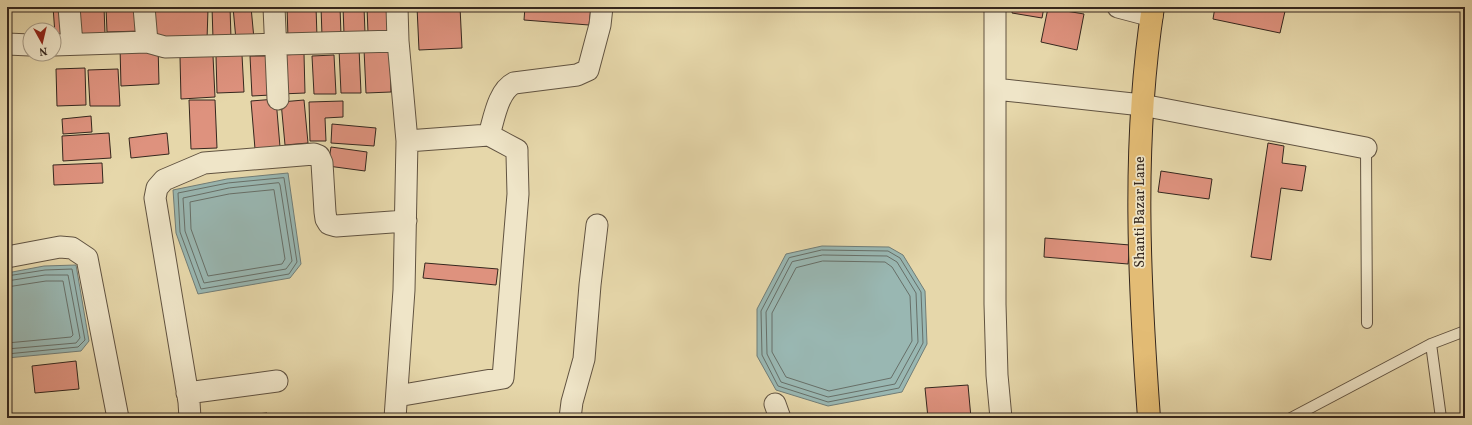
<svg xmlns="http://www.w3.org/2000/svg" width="1472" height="425" font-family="Vollkorn,serif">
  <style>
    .water { fill: #99b7b2; stroke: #717d77 }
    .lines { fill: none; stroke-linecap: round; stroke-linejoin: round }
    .shore { stroke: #676f68; stroke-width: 1 }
    .building { fill: #de927e; stroke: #35271e }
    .lane-casing { stroke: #615341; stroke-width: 12 }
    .street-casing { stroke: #615341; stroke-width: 23 }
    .primary-casing { stroke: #35271e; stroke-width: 24 }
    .lane { stroke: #efe5c8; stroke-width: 10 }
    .street { stroke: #efe5c8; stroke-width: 21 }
    .primary { stroke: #e3bc75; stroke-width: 22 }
    .labels { text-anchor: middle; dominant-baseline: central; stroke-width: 3.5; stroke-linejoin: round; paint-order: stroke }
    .street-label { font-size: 14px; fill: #35271e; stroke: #efe5c8 }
  </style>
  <rect width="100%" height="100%" fill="#e6d7aa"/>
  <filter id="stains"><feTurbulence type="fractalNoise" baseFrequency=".005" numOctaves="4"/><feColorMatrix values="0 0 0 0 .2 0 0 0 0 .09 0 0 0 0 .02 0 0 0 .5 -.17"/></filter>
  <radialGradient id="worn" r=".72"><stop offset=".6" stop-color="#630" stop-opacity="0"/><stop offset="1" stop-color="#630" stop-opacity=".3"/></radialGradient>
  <path class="water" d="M 288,173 L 301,264 L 290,278 L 198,294 L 176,233 L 173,190 L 227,179 Z
    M 822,246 L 889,247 L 903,255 L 925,291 L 927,344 L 902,392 L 828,406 L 776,390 L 757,356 L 757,309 L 786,254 Z
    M 76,265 L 89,341 L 81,351 L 7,358 L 7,273 L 44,266 Z"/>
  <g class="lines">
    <path class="shore" d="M 284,178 L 297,262 L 289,274 L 201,289 L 180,232 L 178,193 L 228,183 Z
      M 279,183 L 280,185 L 292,261 L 286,269 L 204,283 L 185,231 L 183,198 L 229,188 Z
      M 274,190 L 285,259 L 282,264 L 208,276 L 191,229 L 190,202 L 229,194 Z
      M 822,250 L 888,251 L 900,258 L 921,292 L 923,343 L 899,388 L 828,402 L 778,386 L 762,355 L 761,311 L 789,258 Z
      M 823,255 L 887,256 L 897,262 L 916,293 L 918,342 L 895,384 L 828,397 L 781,382 L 767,354 L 766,312 L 792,262 Z
      M 823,261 L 885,262 L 892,267 L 910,296 L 912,341 L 891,378 L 829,391 L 786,377 L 772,352 L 772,313 L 796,268 Z
      M 7,276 L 45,270 L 72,269 L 85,340 L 78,347 L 7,354
      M 7,281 L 45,275 L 68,275 L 80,338 L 76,343 L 7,349
      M 7,287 L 46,281 L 63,281 L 73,335 L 71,337 L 7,343"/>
  </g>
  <path class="building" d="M 53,7 L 67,7 L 69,33 L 55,34 Z
    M 72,7 L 104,7 L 105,34 L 73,35 Z
    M 106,7 L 141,7 L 141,31 L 107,32 Z
    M 212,7 L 230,7 L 231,38 L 213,39 Z
    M 233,7 L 251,7 L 254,39 L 236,40 Z
    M 287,7 L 316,7 L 317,37 L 288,38 Z
    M 321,7 L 340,7 L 341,35 L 322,36 Z
    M 343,7 L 364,7 L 365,33 L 344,34 Z
    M 367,7 L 388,7 L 389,32 L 368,33 Z
    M 417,7 L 460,7 L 462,48 L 419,50 Z
    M 525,7 L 591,7 L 589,25 L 524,20 Z
    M 1013,7 L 1044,7 L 1042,18 L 1012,13 Z
    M 1215,7 L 1286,7 L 1280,33 L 1213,19 Z
    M 155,8 L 208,9 L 207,40 L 154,39 Z
    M 1048,8 L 1084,14 L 1077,50 L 1041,42 Z
    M 158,45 L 159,84 L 121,86 L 120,47 Z
    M 359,48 L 361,93 L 341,93 L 339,49 Z
    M 390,48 L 391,92 L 366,93 L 364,49 Z
    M 304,54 L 305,93 L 281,94 L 280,55 Z
    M 242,55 L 244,92 L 217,93 L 216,56 Z
    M 334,55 L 336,94 L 314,94 L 312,56 Z
    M 213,56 L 215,97 L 181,99 L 180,57 Z
    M 250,56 L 270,56 L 271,95 L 252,96 Z
    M 85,68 L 86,105 L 57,106 L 56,69 Z
    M 118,69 L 120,106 L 90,106 L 88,70 Z
    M 276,99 L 280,147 L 255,149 L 251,101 Z
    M 189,100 L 215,100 L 217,148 L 191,149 Z
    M 304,100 L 308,143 L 285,145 L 281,102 Z
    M 343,101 L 343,117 L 325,118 L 326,141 L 310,141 L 309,102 Z
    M 91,116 L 92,132 L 63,134 L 62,119 Z
    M 332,124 L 376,128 L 374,146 L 331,143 Z
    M 109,133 L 111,158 L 63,161 L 62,136 Z
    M 167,133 L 169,154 L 131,158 L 129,138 Z
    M 1268,143 L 1284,146 L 1282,163 L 1306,166 L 1302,191 L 1281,188 L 1271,260 L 1251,257 Z
    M 331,147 L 367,152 L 365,171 L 328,166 Z
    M 102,163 L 103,183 L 54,185 L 53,165 Z
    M 1161,171 L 1212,179 L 1209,199 L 1158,192 Z
    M 1045,238 L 1130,245 L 1128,264 L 1044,257 Z
    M 425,263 L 498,269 L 496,285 L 423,278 Z
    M 76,361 L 79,389 L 35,393 L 32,366 Z
    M 968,385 L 971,418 L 928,418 L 925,388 Z
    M 267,413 L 268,418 L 215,418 Z"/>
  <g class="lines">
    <g class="lane-casing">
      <path id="lane" d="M 1366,148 L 1367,323
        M 1431,344 L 1441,418
        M 1291,418 L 1431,344 L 1465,331"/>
    </g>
    <g class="street-casing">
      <path id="street" d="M 69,7 L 72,44
        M 274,7 L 278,99
        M 995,7 L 995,304 L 997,375 L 1001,418
        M 1118,7 L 1152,16
        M 147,42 L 165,47 L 398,41
        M 7,44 L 30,45
        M 54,45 L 147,42 L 144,7
        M 995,89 L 1142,105 L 1366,148
        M 407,141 L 489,135 C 494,119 498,91 514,83 L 577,75 L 588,70 L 600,25 L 602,7
        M 7,257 L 60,247 L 72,248 L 87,258 L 118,418
        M 187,393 L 277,381
        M 397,396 L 503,378 L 518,194 L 517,155 L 517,150 L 489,135
        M 775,404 L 780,418
        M 190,418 L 189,402 L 155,198 L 157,188 L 164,180 L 204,163 L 314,154 L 319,156 L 322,163 L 325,212 L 326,219 L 329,224 L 336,226 L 406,221
        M 395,418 L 404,290 L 407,141 L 398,41 L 397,7
        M 570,418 L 572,402 L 584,359 L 590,285 L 597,225"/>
    </g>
    <g class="primary-casing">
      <path id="primary" d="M 1149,418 C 1139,281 1132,143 1153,7"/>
    </g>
    <use href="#lane" class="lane"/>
    <use href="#street" class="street"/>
    <use href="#primary" class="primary"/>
  </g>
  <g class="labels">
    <g class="street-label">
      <text transform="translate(1140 212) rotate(-90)">Shanti Bazar Lane</text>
    </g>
  </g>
  <rect width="1472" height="425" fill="none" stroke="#e6d7aa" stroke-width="24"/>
  <rect x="8" y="8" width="1456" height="409" fill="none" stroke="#35271e" stroke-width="2"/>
  <rect x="12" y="12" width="1448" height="401" fill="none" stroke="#35271e"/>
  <g transform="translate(42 42) rotate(172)"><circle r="19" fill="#efe5c8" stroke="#a59984"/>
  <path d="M0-3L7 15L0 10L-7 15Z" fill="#8f2418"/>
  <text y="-6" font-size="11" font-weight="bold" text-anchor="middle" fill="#35271e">N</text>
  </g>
  <rect width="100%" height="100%" filter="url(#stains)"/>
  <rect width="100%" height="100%" fill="url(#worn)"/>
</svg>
